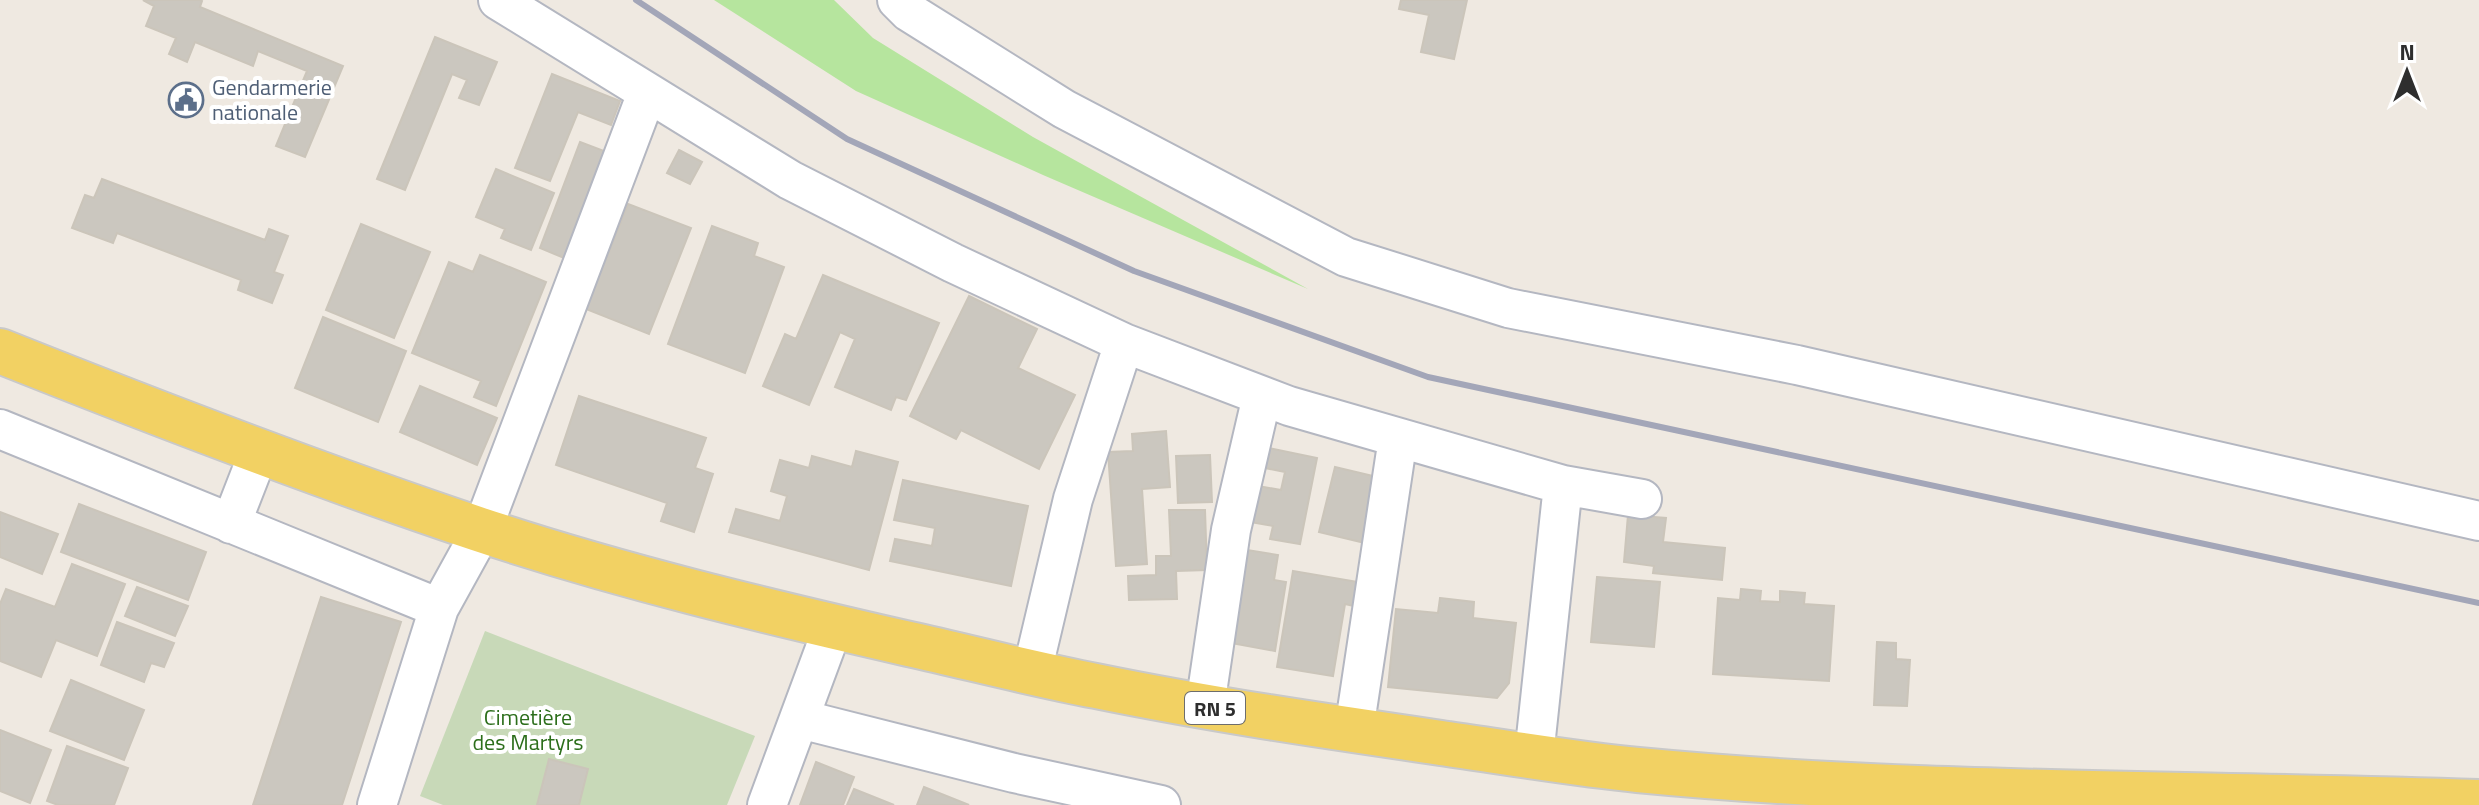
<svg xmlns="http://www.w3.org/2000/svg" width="2479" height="805" font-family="'Titillium Web',sans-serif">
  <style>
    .green { fill: #b6e59e }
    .cemetery { fill: #c8d9b8 }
    .building { fill: #cbc7bf; stroke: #cbc5ba; stroke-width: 2 }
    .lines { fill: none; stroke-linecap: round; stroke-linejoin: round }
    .minor-casing { stroke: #b4b7c1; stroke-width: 42 }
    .primary-casing { stroke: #c9c9c9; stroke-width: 48 }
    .minor { stroke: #fff; stroke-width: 38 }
    .primary { stroke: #f2d163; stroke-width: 44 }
    .rail { stroke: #a3a6b8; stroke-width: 6 }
    .labels { text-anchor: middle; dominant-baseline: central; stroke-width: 8; stroke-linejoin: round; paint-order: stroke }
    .shield { fill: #fff; stroke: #6d6d6d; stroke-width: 2 }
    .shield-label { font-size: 20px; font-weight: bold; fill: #2e2e2e }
    .service-label { font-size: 22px; fill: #4e5e75; stroke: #fff; text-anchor: start }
    .park-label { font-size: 22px; fill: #2c6e1b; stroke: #fff }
  </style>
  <rect width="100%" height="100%" fill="#efe9e1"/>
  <path class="green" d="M 714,0 L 834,0 L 873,38 L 1033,137 L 1308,289 L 1043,175 L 856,91 Z"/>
  <path class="cemetery" d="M 485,631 L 755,736 L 727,805 L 443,805 L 420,796 Z"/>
  <path class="building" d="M 143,0 L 200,0 L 202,1 L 200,7 L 343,66 L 305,157 L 276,146 L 307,71 L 258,51 L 253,66 L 195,42 L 187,62 L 169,54 L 176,38 L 146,26 L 154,6 Z
    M 1401,0 L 1467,0 L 1454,59 L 1421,52 L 1429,15 L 1399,9 Z
    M 435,37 L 497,62 L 479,105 L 459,98 L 467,80 L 452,74 L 405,190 L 377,179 Z
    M 552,74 L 620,101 L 611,125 L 578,112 L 550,181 L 515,168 Z
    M 580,142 L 604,151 L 564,258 L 540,248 Z
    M 679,150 L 702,162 L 690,184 L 667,173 Z
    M 496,169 L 554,193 L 531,250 L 501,238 L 505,229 L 476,217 Z
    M 102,179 L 265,240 L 269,229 L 288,236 L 274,272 L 283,275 L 272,303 L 238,290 L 241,280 L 117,233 L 113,243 L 72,228 L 85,195 L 94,198 Z
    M 628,204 L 691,228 L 649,334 L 586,309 Z
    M 361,224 L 430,252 L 394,338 L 326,310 Z
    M 712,226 L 758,243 L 754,256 L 784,267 L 745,373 L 668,344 Z
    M 480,255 L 546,282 L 496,406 L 474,397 L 481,381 L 412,353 L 449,262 L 473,272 Z
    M 823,275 L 939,323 L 906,400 L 896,397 L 891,410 L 835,387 L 855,339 L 840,332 L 809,405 L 763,386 L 785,334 L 796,339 Z
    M 969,296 L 1037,329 L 1018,368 L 1075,395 L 1039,469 L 961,430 L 956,439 L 910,416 Z
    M 323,317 L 406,351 L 378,422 L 295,388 Z
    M 420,386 L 497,418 L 477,465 L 400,432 Z
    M 579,396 L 706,438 L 695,468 L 713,474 L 694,532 L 661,521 L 667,503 L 556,465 Z
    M 1166,431 L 1170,487 L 1142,489 L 1147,564 L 1116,566 L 1108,452 L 1133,451 L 1132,434 Z
    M 1264,447 L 1317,458 L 1300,544 L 1270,539 L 1273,526 L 1244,521 L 1252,485 L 1281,490 L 1285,472 L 1260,467 Z
    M 856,451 L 898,462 L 869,570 L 729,532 L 736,509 L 780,521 L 787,496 L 771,491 L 780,460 L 809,468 L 812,456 L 852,467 Z
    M 1210,455 L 1212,502 L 1178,503 L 1176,456 Z
    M 1335,467 L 1373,476 L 1371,486 L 1382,489 L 1369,544 L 1319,532 Z
    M 903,480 L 1028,506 L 1011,586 L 890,561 L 895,539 L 932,546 L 935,528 L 894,520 Z
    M 79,504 L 206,552 L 188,600 L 61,552 Z
    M 1169,510 L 1205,510 L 1207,570 L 1176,571 L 1177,599 L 1129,600 L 1128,576 L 1156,575 L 1156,556 L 1171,556 Z
    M 0,512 L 58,534 L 42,574 L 0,557 Z
    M 1628,515 L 1666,518 L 1663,542 L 1725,548 L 1722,580 L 1653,573 L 1654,566 L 1624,562 Z
    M 1247,550 L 1278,555 L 1274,580 L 1286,582 L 1275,651 L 1231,643 Z
    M 72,564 L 125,584 L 97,656 L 56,640 L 41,677 L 0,661 L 0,604 L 6,589 L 55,607 Z
    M 1293,571 L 1358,582 L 1354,606 L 1345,604 L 1333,676 L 1277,667 Z
    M 1597,577 L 1660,582 L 1654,647 L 1591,642 Z
    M 137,587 L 188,606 L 175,636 L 125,616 Z
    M 1741,589 L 1761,591 L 1760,601 L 1780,602 L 1780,591 L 1805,593 L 1804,604 L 1834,606 L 1829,681 L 1713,674 L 1718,598 L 1740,600 Z
    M 321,597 L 401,622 L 342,805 L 253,805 Z
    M 1440,598 L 1474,602 L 1473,618 L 1516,623 L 1509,683 L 1497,698 L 1388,687 L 1396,609 L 1438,613 Z
    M 117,622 L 174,643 L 164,667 L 151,663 L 144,682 L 101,665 Z
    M 1877,642 L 1896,643 L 1896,659 L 1910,660 L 1907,706 L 1874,705 Z
    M 71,680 L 144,710 L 124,760 L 50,731 Z
    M 0,730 L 51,750 L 30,803 L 0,791 Z
    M 67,746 L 128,768 L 114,805 L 58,805 L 47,801 Z
    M 549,759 L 588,769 L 579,805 L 537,805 Z
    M 816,762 L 854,777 L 843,805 L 800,805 Z
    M 924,787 L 969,805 L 917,805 Z
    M 854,789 L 894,805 L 847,805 Z"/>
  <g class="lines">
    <g class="minor-casing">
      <path id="minor" d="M 498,0 L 790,180 L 953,263 L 1124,343 L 1289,406 L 1563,485 L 1642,499
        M 897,0 L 909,12 L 1064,109 L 1346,257 L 1508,308 L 1797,365 L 2479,521
        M 0,429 L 439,608
        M 231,524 L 259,452
        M 1032,672 L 1073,499 L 1124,343
        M 1205,706 L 1231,530 L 1262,396
        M 800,719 L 1014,773 L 1161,805
        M 1354,730 L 1398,438
        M 1534,756 L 1563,485
        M 377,805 L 439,608 L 482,530 L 647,93
        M 767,805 L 833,627"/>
    </g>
    <g class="primary-casing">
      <path id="primary" d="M 0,351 C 158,414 317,475 478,529 C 619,576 765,611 909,644 C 972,658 1033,674 1096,686 C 1213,710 1331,727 1448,744 C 1511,753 1575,764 1638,770 C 1918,797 2199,792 2479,802"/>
    </g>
    <use href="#minor" class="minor"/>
    <use href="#primary" class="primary"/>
    <path class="rail" d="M 636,0 L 847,139 L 1134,271 L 1428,377 L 2479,603"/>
  </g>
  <defs>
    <g id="civic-ring" transform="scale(1.8)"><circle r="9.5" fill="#fff" stroke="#5c6f8a" stroke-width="1.5"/><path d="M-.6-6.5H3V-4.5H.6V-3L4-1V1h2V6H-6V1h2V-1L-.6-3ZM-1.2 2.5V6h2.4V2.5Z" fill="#5c6f8a"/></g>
  </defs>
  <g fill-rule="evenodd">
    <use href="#civic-ring" x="186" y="100"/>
  </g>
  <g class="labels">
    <rect class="shield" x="1185" y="692" width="60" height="32" rx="6"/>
    <g class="shield-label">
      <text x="1215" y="708">RN 5</text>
    </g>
    <g class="service-label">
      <text x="212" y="87">Gendarmerie<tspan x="212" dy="25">nationale</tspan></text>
    </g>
    <g class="park-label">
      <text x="528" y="717">Cimetière<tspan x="528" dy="25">des Martyrs</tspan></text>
    </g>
  </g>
  <g transform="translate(2407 72)" stroke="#ffffff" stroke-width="6" paint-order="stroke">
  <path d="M0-6L14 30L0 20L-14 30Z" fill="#2e2e2e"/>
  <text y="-12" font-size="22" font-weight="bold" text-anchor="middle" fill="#2e2e2e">N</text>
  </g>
</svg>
